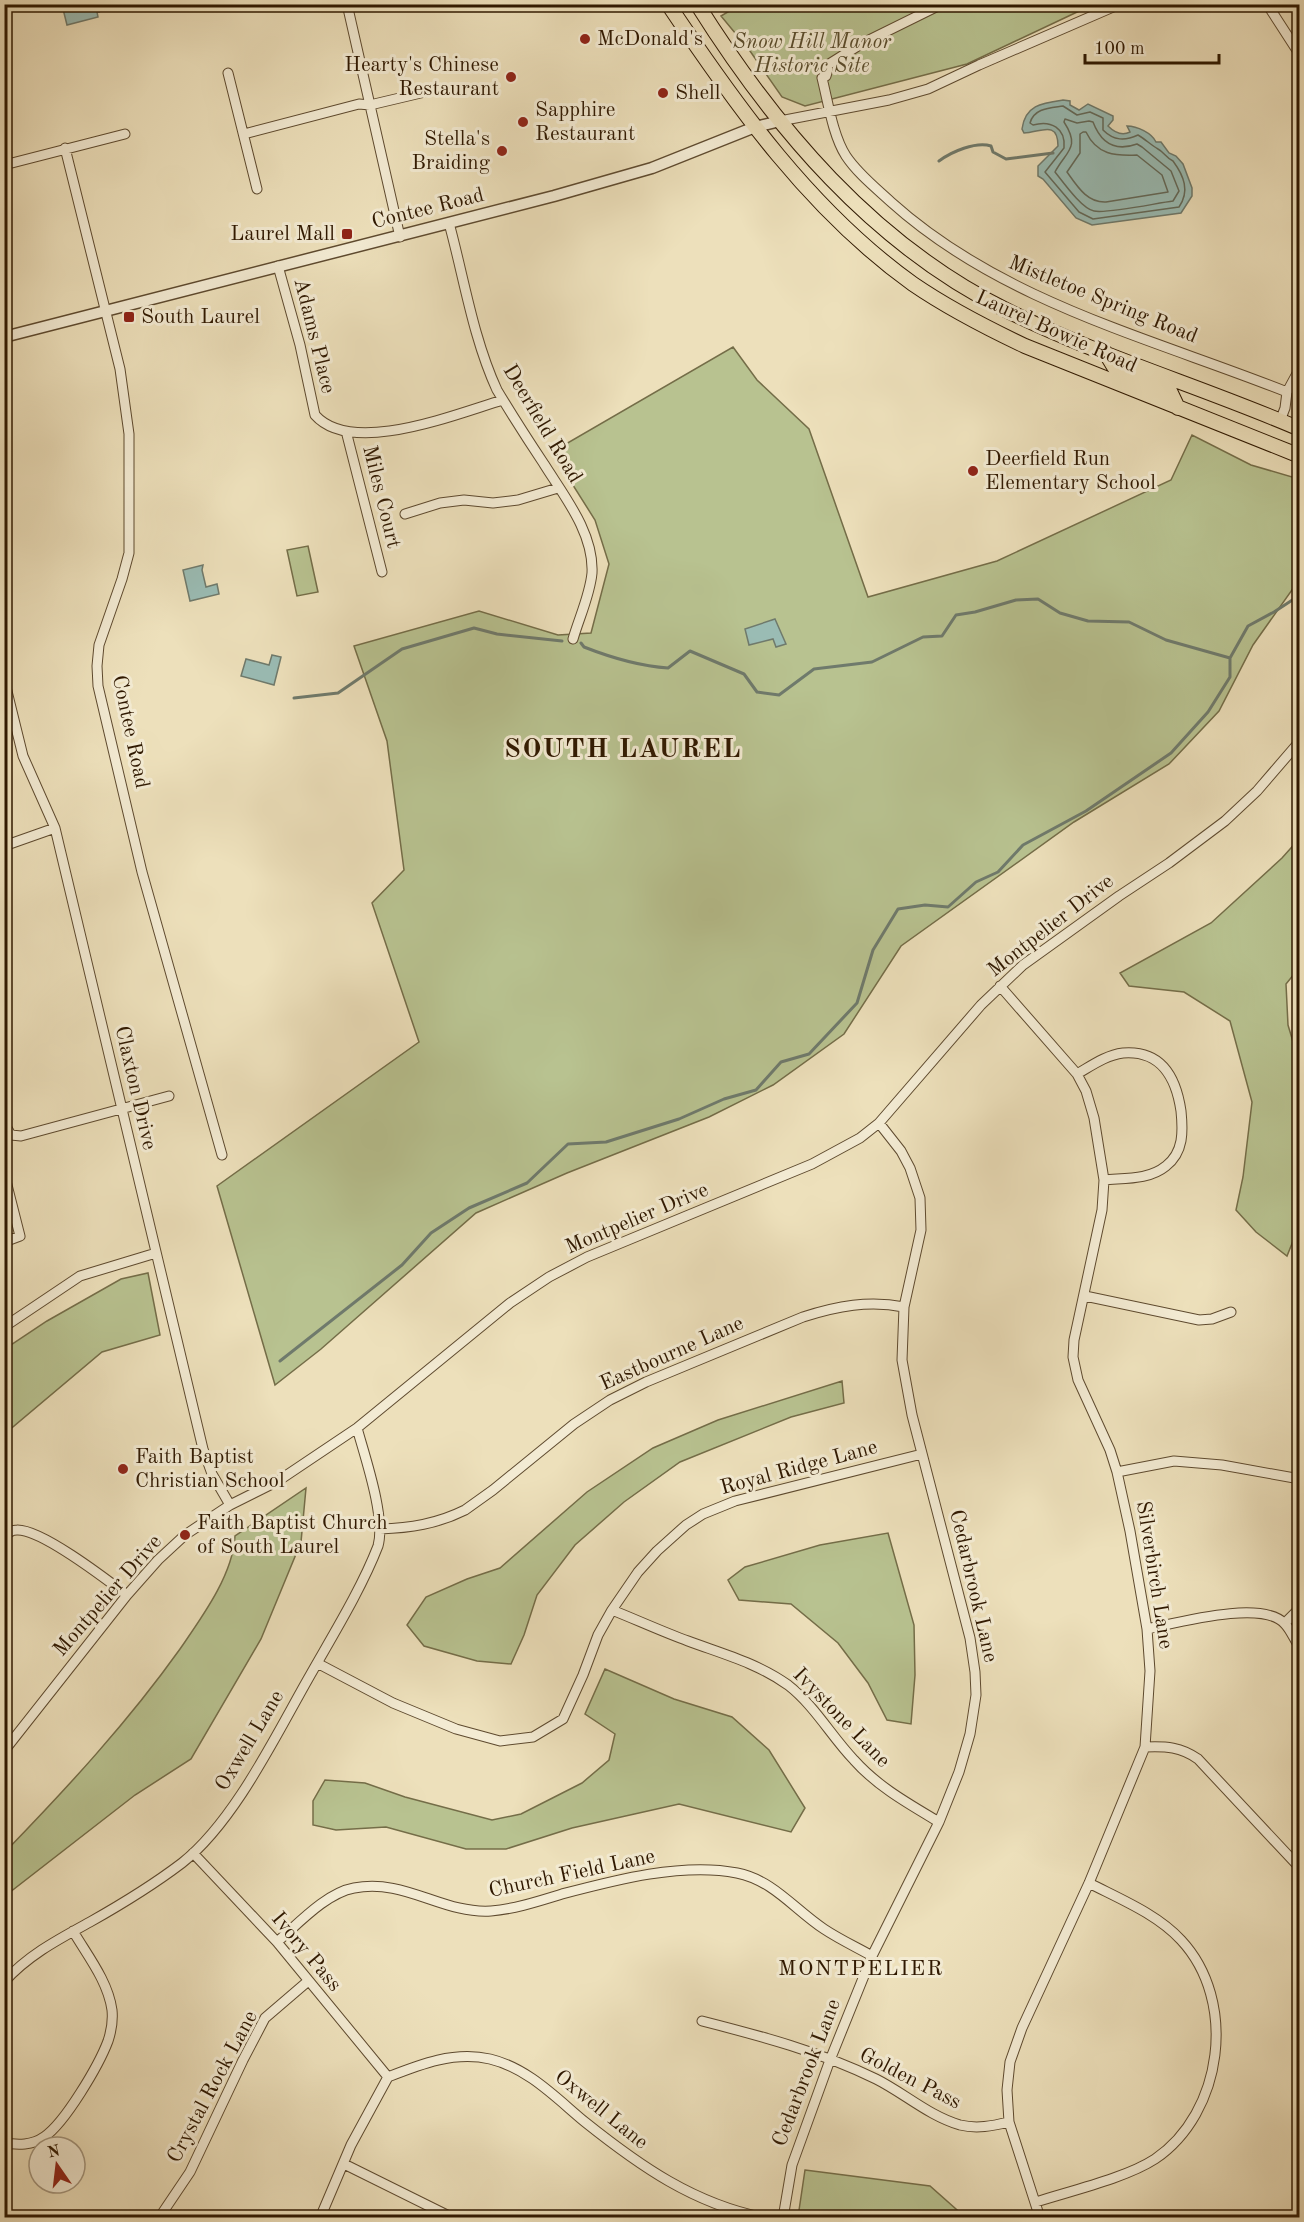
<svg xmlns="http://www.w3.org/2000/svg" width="1304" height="2222" font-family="'Old Standard TT',serif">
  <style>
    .green { fill: #b8c290; stroke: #746d48; stroke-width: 1.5 }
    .water { fill: #9abcb4; stroke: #6f7a6c; stroke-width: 1.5 }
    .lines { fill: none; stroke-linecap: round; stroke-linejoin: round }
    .shore { stroke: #646a5a; stroke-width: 1.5 }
    .stream { stroke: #6f7a6c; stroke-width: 3 }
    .minor-casing { stroke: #5e4a2f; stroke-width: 11 }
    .tertiary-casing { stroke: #5e4a2f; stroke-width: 13 }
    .primary-casing { stroke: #2f1800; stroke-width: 16 }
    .minor { stroke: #f3ebd3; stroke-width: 9 }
    .tertiary { stroke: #f3ebd3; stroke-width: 10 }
    .primary { stroke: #ede0bb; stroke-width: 14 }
    .poi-dot { fill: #8f2418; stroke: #f3ebd3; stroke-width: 2 }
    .labels { text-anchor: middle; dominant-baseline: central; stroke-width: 6; stroke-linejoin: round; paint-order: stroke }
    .poi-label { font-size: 21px; fill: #2f1800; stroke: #f3ebd3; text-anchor: start }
    .park-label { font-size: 21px; font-style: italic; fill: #584b2b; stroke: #f3ebd3 }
    .street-label { font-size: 21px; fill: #2f1800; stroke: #f3ebd3 }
    .neighbourhood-label { font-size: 22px; letter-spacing: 1.5px; fill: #2f1800; stroke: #f3ebd3 }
    .district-label { font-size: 27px; font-weight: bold; letter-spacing: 1.5px; fill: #2f1800; stroke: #f3ebd3 }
  </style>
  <rect width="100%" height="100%" fill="#ede0bb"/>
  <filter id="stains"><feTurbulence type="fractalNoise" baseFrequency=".00333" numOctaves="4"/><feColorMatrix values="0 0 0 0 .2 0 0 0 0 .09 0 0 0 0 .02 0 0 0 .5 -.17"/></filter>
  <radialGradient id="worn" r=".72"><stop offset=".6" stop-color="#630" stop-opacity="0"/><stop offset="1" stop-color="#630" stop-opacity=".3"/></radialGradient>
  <path class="green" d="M 741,4 L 1092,5 L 967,64 L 805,106 L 782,97 L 750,51 L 721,16 Z
    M 733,347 L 757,380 L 809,429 L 868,597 L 997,561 L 1171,480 L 1192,435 L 1251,465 L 1299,479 L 1299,580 L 1253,645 L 1219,711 L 1169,764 L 1074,822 L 901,946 L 844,1034 L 773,1085 L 709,1117 L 567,1173 L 476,1213 L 321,1349 L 275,1385 L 217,1186 L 419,1042 L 372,903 L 404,870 L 387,741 L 354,646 L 479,611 L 558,635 L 591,633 L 609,564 L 595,520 L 552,452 Z
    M 308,546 L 318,592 L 297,596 L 287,550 Z
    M 1299,839 L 1299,968 L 1286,984 L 1288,1025 L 1300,1065 L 1299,1226 L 1287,1256 L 1256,1232 L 1236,1210 L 1243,1177 L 1252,1102 L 1230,1021 L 1184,992 L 1129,986 L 1120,973 L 1211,923 L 1282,858 Z
    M 148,1273 L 160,1335 L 102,1352 L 7,1432 L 5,1437 L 5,1349 L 47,1321 L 121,1279 Z
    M 842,1381 L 844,1403 L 791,1417 L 680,1462 L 624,1502 L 575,1545 L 537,1595 L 524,1635 L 511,1664 L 477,1661 L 424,1646 L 407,1625 L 426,1597 L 467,1579 L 500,1568 L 587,1492 L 653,1448 L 718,1420 Z
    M 306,1488 L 301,1542 L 261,1639 L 191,1759 L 135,1795 L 5,1896 L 5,1852 C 67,1788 128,1722 180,1649 C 202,1617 233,1575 235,1536 Z
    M 888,1533 L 914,1625 L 915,1675 L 911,1724 L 887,1720 L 868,1683 L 838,1643 L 791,1604 L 739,1600 L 728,1580 L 745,1567 L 820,1545 Z
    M 605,1669 L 674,1699 L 732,1717 L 769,1750 L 805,1808 L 791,1832 L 679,1804 L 572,1828 L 506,1849 L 466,1849 L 386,1827 L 336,1830 L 313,1825 L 313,1801 L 325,1780 L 365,1783 L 405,1797 L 492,1820 L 521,1814 L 582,1783 L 609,1760 L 615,1734 L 585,1714 Z
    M 805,2170 L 930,2186 L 965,2217 L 798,2217 Z"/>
  <path class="water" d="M 62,5 L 73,5 L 75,9 L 95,5 L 99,12 L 97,12 L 98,17 L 67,25 Z
    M 1063,100 L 1070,101 L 1070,105 L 1079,110 L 1088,104 L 1113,116 L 1113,120 L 1108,126 C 1114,132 1122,136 1130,132 L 1127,126 C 1137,126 1152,133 1156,142 L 1161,142 L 1169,153 L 1176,156 L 1183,164 L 1192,188 L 1192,196 L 1181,213 L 1092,225 L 1076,218 L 1043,179 L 1038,176 L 1038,166 L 1058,146 C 1058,119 1039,133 1024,133 L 1022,129 C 1025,105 1042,103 1063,100 Z
    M 203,565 L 202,570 L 206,587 L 217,584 L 219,594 L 190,601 L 183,570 Z
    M 775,619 L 786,644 L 776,647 L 773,639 L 749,645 L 745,629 Z
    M 272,655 L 281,657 L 274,685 L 241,676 L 246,659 L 269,665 Z"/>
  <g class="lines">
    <path class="shore" d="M 1063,106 L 1077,115 L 1090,112 L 1103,118 L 1103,130 C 1114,141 1125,141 1138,135 C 1145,139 1151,145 1158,149 C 1164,152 1166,158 1173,161 C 1184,176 1190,191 1179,207 L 1093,219 L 1079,212 L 1045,172 L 1064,148 C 1066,128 1051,120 1033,125 L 1030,123 C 1034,108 1050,108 1063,106 Z
      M 1065,119 L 1077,123 L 1089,121 L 1093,122 C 1101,143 1115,152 1137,144 L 1142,147 L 1171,171 L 1179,191 L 1173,201 C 1157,203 1107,214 1094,211 C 1082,209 1063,182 1055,172 C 1066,151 1081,148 1064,122 Z
      M 1083,132 L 1086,132 C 1097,155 1115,156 1137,155 L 1162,175 L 1168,192 L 1106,202 C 1087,203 1077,186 1067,172 L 1080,153 L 1080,134 Z"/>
    <path class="stream" d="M 939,161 C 951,152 976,141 991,146 L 993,152 L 1006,159 L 1053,153
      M 581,643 L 584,647 C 612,658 638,666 668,668 L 690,651 L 744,674 L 757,692 L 779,695 L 814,669 L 872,662 L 923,637 L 942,636 L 956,615 L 975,612 L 1016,600 L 1038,599 L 1060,613 L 1088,621 L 1129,622 L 1166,640 L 1230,658 L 1248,626 L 1274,612 L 1300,595
      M 294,698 L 338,693 L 402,649 L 474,628 L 497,634 L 562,641
      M 280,1361 L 402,1265 L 431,1233 L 469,1208 L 527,1183 L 568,1144 L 606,1142 L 679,1119 L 724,1099 L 756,1090 L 781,1062 L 809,1054 L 857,1003 L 873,950 L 898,909 L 925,905 L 948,907 L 976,882 L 998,872 L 1023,845 L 1086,811 L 1171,753 L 1208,712 L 1230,677 L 1230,658"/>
    <g class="minor-casing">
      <path id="minor" d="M 347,4 L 400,237
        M 942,4 L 861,44 L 826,66 L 828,69 L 826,76 L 822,78 C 828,102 833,136 846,156 C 858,174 876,188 891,202 C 1002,302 1151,338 1287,392
        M 1267,4 L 1300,55
        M 228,73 L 257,189
        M 780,121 L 889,100 L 928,89 L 979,65 L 1120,4
        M 244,134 L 359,104 L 370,105 L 425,92
        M 65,148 L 120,369 L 129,434 L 129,553 L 122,579 L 99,645 L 97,666 L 98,686 L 142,872 L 222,1155
        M 8,164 L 125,134
        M 449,223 C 464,278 473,338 497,390 C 512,415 528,440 544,464 C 564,496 594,533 592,573 C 590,595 579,618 573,639
        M 278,266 L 300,345 L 315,415 C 352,457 458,413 503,400
        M 1280,421 L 1285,408 L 1287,392 L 1300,368
        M 346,431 L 382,572
        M 405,514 L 440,503 L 464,500 L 493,503 L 518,500 L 558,488
        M 4,679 L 23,756 L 55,828 L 203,1449 L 212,1474 L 230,1505
        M 4,846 L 55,828
        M 1000,986 L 1077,1074 L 1086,1091 L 1094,1118 L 1104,1180 L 1102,1210 L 1074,1340 L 1073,1357 L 1078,1380 L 1110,1450 L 1117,1472 L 1130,1531 L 1147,1629 L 1150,1671 L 1145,1747 L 1089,1883 L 1022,2028 L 1010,2062 L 1007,2090 L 1009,2122 L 1040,2218
        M 1077,1074 C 1091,1066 1106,1055 1123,1053 C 1161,1050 1176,1077 1181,1111 C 1183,1131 1184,1152 1166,1166 C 1149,1180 1125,1178 1104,1180
        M 4,1123 L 11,1135 L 21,1136 L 169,1096
        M 4,1242 L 20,1236 L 5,1177
        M 1085,1296 L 1199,1320 L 1212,1319 L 1231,1312
        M 4,1327 L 80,1276 L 156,1253
        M 1117,1472 L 1174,1461 L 1222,1465 L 1300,1479
        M 380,1529 C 410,1528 437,1524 465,1510 L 493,1490 L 574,1424 L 610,1400 L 646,1382 L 803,1317 C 837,1306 869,1300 904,1307
        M 4,1537 C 8,1533 11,1530 17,1530 C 41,1529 106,1579 127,1595
        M 612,1610 C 637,1620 663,1632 688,1641 C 723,1654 757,1663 788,1685 C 815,1706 831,1736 854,1760 C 878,1787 909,1804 939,1822
        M 1285,1623 L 1300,1608
        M 1147,1629 C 1177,1623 1263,1599 1285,1624 C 1291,1630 1295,1641 1300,1648
        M 317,1663 L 393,1703 L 456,1729 L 500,1741 L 533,1737 L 563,1719 L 583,1675 L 598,1635 L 612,1610 L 638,1572 L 657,1551 L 686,1525 L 703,1514 L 735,1501 L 922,1454
        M 1145,1747 C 1166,1746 1181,1747 1198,1759 L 1300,1868
        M 4,1751 L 127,1595 L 158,1560 L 185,1535 L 230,1505 L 278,1481 L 357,1428 L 510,1303 L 549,1277 L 587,1257 L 812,1164 L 860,1138 L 879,1123 L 981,1005 L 1023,965 L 1119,896 L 1169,863 L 1225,821 L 1257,791 L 1300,741
        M 193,1853 L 277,1942 L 388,2077
        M 277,1942 C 298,1924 326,1893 354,1888 C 405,1878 442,1914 491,1911 C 515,1909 539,1901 562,1894 C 615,1880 683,1862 737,1873 C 773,1880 795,1910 824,1929 C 839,1939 856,1947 872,1956
        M 4,1982 C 28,1955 59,1939 90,1922 C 122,1904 153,1885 182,1863 C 234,1822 275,1737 308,1679 C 331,1638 361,1590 378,1546 C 386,1518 365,1457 357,1428
        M 702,2021 C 761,2036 821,2052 876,2079 C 904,2093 929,2116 960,2125 C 977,2129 992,2126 1009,2122
        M 4,2142 C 17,2146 33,2145 44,2137 C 65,2123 99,2065 108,2041 C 111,2032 113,2020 112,2010 C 108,1981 87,1955 73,1931
        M 344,2164 L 453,2218
        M 1036,2202 C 1070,2191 1126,2178 1155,2159 C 1223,2113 1238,2001 1181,1940 C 1157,1914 1120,1899 1089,1883
        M 159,2218 L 190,2172 L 243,2060 L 265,2018 L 307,1982
        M 320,2218 L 351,2145 L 388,2077 C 421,2064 454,2051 490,2059 C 528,2068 556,2098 585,2122 C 640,2166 694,2204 765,2218
        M 783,2218 L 792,2165 L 830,2060 L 872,1956 L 939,1822 L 959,1772 L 970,1734 L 976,1695 L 975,1672 L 970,1638 L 912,1415 L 902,1360 L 904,1307 L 921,1230 L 920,1198 L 910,1168 L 901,1151 L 879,1123"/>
    </g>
    <g class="tertiary-casing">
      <path id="tertiary" d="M 4,337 L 554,196 L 652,168 L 755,127 L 780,121"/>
    </g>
    <g class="primary-casing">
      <path id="primary" d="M 668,4 C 737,107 811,211 913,284 C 948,308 987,328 1025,346 L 1300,456
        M 697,4 C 775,128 873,244 1006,310 C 1100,357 1203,387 1300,429
        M 1105,352 L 1114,367 L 1169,389 L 1178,408"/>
    </g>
    <use href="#minor" class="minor"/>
    <use href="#tertiary" class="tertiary"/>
    <use href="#primary" class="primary"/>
  </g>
  <g class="poi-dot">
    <circle cx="585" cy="39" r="6"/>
    <circle cx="511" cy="77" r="6"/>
    <circle cx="663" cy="93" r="6"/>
    <circle cx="523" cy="122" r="6"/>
    <circle cx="502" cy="151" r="6"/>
    <rect x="341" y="228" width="12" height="12" rx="3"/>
    <rect x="123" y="311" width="12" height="12" rx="3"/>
    <circle cx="973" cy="471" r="6"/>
    <circle cx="123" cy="1469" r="6"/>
    <circle cx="185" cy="1535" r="6"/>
  </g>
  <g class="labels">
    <g class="poi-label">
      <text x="597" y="39">McDonald's</text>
      <text x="499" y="65" text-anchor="end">Hearty's Chinese<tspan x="499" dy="24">Restaurant</tspan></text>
      <text x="675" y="93">Shell</text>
      <text x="535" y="110">Sapphire<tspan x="535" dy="24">Restaurant</tspan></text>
      <text x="490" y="139" text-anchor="end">Stella's<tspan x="490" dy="24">Braiding</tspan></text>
      <text x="335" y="234" text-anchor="end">Laurel Mall</text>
      <text x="141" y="317">South Laurel</text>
      <text x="985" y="459">Deerfield Run<tspan x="985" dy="24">Elementary School</tspan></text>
      <text x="135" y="1457">Faith Baptist<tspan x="135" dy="24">Christian School</tspan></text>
      <text x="197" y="1523">Faith Baptist Church<tspan x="197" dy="24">of South Laurel</tspan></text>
    </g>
    <g class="park-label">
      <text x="812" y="42">Snow Hill Manor<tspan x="812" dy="24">Historic Site</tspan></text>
    </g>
    <g class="street-label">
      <text transform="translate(428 209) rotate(-14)">Contee Road</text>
      <text transform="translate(1103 300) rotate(22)">Mistletoe Spring Road</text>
      <text transform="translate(1056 332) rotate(24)">Laurel Bowie Road</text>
      <text transform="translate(314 336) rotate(76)">Adams Place</text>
      <text transform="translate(542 424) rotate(59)">Deerfield Road</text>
      <text transform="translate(381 497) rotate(76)">Miles Court</text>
      <text transform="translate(130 732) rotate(78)">Contee Road</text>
      <text transform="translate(1051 926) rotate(-38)">Montpelier Drive</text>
      <text transform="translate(135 1088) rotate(77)">Claxton Drive</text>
      <text transform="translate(637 1219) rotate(-23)">Montpelier Drive</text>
      <text transform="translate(672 1354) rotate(-24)">Eastbourne Lane</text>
      <text transform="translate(799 1468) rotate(-15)">Royal Ridge Lane</text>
      <text transform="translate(1154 1575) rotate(81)">Silverbirch Lane</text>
      <text transform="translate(973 1586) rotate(77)">Cedarbrook Lane</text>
      <text transform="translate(108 1596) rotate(-49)">Montpelier Drive</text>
      <text transform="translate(841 1718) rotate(46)">Ivystone Lane</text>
      <text transform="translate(250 1741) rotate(-59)">Oxwell Lane</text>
      <text transform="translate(572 1874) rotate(-12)">Church Field Lane</text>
      <text transform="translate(306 1952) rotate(50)">Ivory Pass</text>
      <text transform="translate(807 2073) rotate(-69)">Cedarbrook Lane</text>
      <text transform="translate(910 2079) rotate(27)">Golden Pass</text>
      <text transform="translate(213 2087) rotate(-62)">Crystal Rock Lane</text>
      <text transform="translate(601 2110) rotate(39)">Oxwell Lane</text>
    </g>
    <g class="neighbourhood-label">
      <text x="861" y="1969">MONTPELIER</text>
    </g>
    <g class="district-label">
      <text x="623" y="749">SOUTH LAUREL</text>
    </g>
  </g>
  <rect width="1304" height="2222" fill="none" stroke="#ede0bb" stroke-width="24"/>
  <rect x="6" y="6" width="1292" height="2210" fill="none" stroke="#2f1800" stroke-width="3"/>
  <rect x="12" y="12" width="1280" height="2198" fill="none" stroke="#2f1800" stroke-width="1.5"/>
  <g transform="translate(57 2165) rotate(346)"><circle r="28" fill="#f3ebd3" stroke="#a5977f" stroke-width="1.5"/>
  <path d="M0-4.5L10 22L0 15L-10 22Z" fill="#8f2418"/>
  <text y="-9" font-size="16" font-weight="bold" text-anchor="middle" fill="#2f1800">N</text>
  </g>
  <path d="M1085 54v9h134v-9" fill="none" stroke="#2f1800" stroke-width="3"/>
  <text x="1094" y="54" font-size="18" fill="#2f1800" stroke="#f3ebd3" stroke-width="4.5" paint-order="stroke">100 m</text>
  <rect width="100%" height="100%" filter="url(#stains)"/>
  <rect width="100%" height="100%" fill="url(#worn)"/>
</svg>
